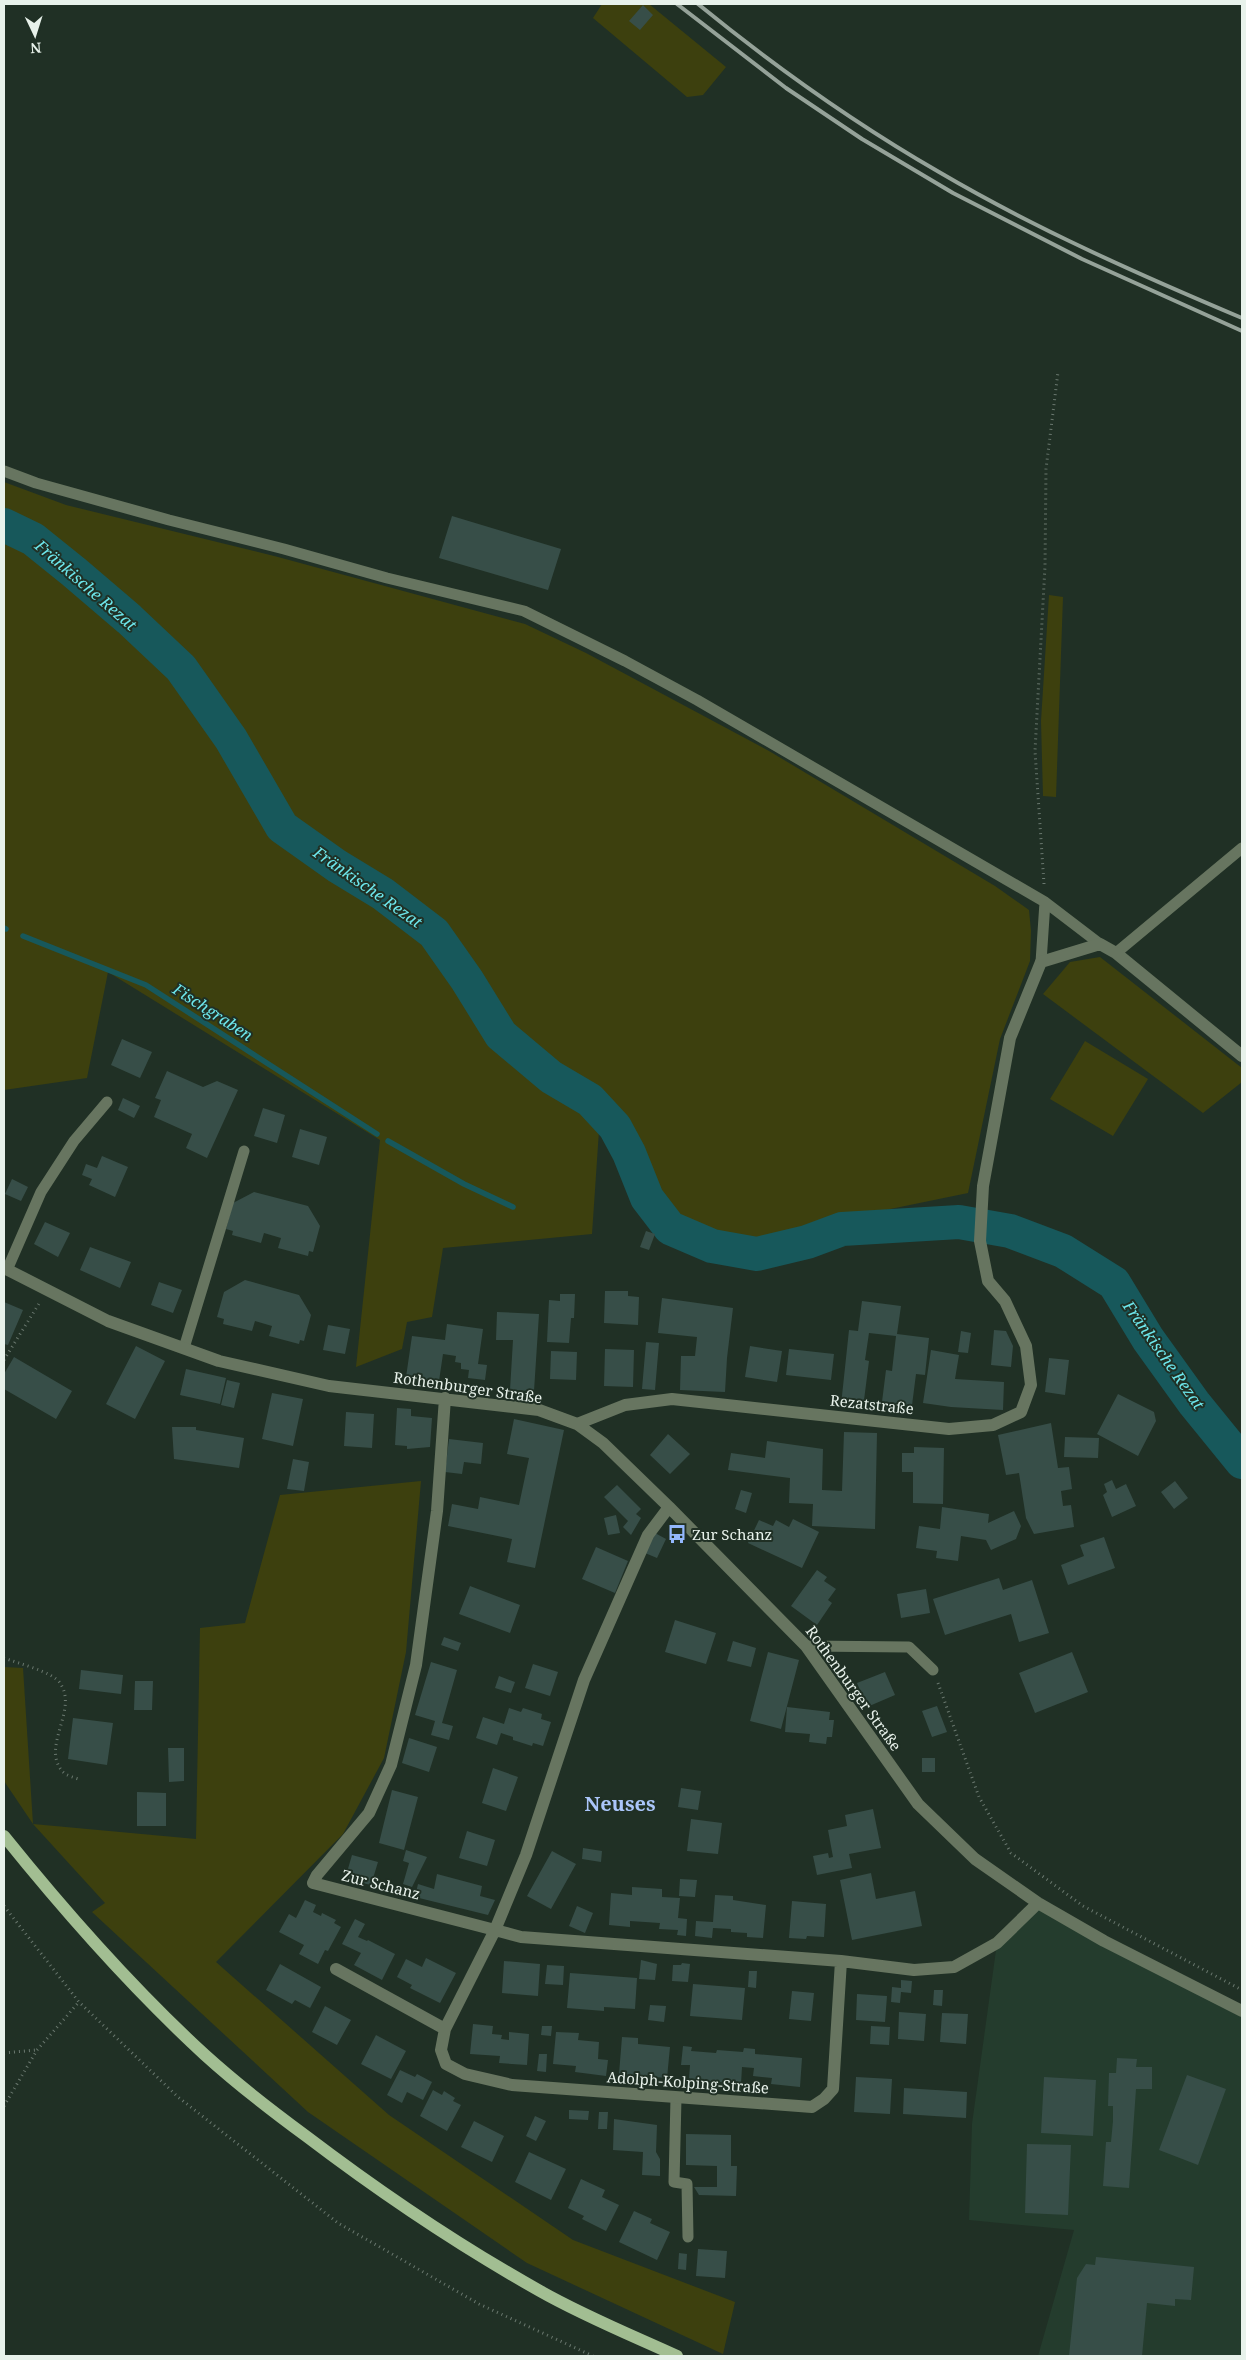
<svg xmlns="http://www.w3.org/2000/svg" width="1246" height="2360" font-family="'Noto Serif',serif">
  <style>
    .built { fill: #243c2d }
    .green { fill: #3d400e }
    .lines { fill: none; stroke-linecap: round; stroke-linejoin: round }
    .stream { stroke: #17585b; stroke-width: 5.5 }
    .river { stroke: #17585b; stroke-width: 34 }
    .building { fill: #374e48 }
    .path { stroke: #6a786f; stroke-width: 3; stroke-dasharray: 1 4; stroke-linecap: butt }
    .service { stroke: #677560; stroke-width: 11 }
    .minor { stroke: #677560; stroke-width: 12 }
    .primary { stroke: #a2be92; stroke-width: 12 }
    .rail { stroke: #95a299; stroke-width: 4 }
    .labels { text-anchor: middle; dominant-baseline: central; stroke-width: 4; stroke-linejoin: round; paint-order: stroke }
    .street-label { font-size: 15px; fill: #e8f2eb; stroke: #203025 }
    .poi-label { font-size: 15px; fill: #e8f2eb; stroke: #203025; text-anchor: start }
    .water-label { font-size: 16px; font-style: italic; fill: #6de7ec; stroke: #203025 }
    .district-label { font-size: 20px; font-weight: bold; fill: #abc6fa; stroke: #203025 }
  </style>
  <rect width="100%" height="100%" fill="#203025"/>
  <path class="built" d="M 1038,1903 L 1242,2011 L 1242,2356 L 1038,2356 L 1074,2230 L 969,2220 L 972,2124 L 997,1943 Z"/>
  <path class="green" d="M 602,4 L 649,4 L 726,67 L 703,95 L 687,97 L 593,18 Z
    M 4,482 L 66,505 L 278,557 L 525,624 L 586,653 L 769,751 L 995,886 L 1029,910 L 1031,931 L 1030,961 L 1000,1039 L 968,1193 L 832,1221 L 770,1242 L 712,1235 L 668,1212 L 650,1187 L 635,1135 L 601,1101 L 592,1234 L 443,1248 L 432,1317 L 407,1322 L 402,1349 L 356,1367 L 380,1140 L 108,972 L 87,1078 L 4,1090 Z
    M 1049,595 L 1063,597 L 1056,797 L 1043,796 L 1041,721 Z
    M 1100,957 L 1242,1068 L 1242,1082 L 1203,1113 L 1043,994 L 1070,962 Z
    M 1085,1041 L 1148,1079 L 1113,1136 L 1050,1099 Z
    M 421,1481 L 406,1652 L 384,1758 L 343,1834 L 216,1962 L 389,2115 L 573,2240 L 735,2302 L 723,2354 L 527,2263 L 308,2112 L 92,1912 L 105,1903 L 33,1824 L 4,1781 L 4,1667 L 23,1668 L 33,1824 L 196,1839 L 200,1628 L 245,1623 L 280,1495 Z"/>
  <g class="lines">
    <path class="stream" d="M 4,928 L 6,929
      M 23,936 L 146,985 L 377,1134
      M 388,1141 L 464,1184 L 513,1207"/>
    <path class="river" d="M 4,525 L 33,539 L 74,572 L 129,619 L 181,668 L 231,739 L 282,827 L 337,866 L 383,894 L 434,933 L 467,980 L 501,1035 L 551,1077 L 590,1100 L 615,1127 L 629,1153 L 647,1198 L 670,1228 L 712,1246 L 757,1254 L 807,1242 L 842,1229 L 959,1222 L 1010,1231 L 1063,1251 L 1114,1283 L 1148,1339 L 1194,1403 L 1242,1462"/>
  </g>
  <path class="building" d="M 643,5 L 653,15 L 640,30 L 629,21 Z
    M 452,516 L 561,549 L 548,590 L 439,558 Z
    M 122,1039 L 152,1052 L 140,1078 L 111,1065 Z
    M 167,1071 L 203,1087 L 217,1081 L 238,1090 L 207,1158 L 186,1148 L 192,1134 L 154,1117 L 161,1100 L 155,1098 Z
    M 123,1098 L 140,1106 L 134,1118 L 118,1110 Z
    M 263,1108 L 285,1115 L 277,1143 L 254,1136 Z
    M 300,1129 L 327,1137 L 319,1165 L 292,1157 Z
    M 102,1156 L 128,1167 L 115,1197 L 89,1185 L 92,1179 L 82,1175 L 86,1164 L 97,1168 Z
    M 12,1179 L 28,1187 L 21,1201 L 5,1194 Z
    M 254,1192 L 308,1206 L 320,1226 L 313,1252 L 309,1251 L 308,1256 L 278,1248 L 281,1238 L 264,1233 L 261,1243 L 232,1235 L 233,1231 L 226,1229 L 233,1203 Z
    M 45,1222 L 70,1233 L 58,1257 L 34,1244 Z
    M 646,1231 L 655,1234 L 649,1250 L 640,1247 Z
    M 90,1247 L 131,1262 L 120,1288 L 80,1270 Z
    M 245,1280 L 299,1295 L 311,1315 L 304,1341 L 300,1340 L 299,1344 L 269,1336 L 272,1326 L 255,1321 L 252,1331 L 223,1324 L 224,1319 L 217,1317 L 224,1292 Z
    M 159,1282 L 182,1290 L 173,1313 L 151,1305 Z
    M 605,1291 L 628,1291 L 628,1296 L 639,1297 L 638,1325 L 604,1323 Z
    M 560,1294 L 575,1294 L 574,1318 L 571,1318 L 569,1343 L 547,1342 L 549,1300 L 560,1301 Z
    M 662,1298 L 733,1308 L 727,1358 L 725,1392 L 680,1390 L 681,1356 L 695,1356 L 697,1337 L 658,1333 Z
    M 862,1301 L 901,1306 L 897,1334 L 929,1338 L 925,1375 L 916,1374 L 911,1413 L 881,1410 L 886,1370 L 892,1371 L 896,1336 L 869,1333 L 865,1360 L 869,1361 L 863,1408 L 841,1405 L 849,1330 L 858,1331 Z
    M 4,1302 L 23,1310 L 8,1345 L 4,1344 Z
    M 497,1312 L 539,1314 L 534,1391 L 510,1390 L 513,1340 L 496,1340 Z
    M 447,1324 L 483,1329 L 478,1364 L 487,1365 L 485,1380 L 468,1378 L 469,1370 L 461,1369 L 461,1363 L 455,1362 L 456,1356 L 443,1354 L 439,1381 L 406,1377 L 412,1336 L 445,1340 Z
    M 328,1325 L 350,1329 L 345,1354 L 323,1350 Z
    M 994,1330 L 1006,1331 L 1013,1346 L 1011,1367 L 991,1365 Z
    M 961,1331 L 971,1333 L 968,1353 L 958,1352 Z
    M 646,1342 L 659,1343 L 655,1390 L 642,1389 Z
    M 136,1346 L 165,1361 L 135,1419 L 106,1404 Z
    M 750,1346 L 782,1351 L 777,1382 L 745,1377 Z
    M 605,1349 L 634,1350 L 633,1387 L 604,1386 Z
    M 789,1349 L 834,1354 L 831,1380 L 786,1375 Z
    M 931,1350 L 959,1355 L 955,1379 L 1004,1382 L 1003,1410 L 951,1407 L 923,1403 Z
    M 551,1351 L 577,1352 L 576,1380 L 550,1379 Z
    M 14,1357 L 72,1391 L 56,1419 L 4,1389 L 4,1374 Z
    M 1049,1358 L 1069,1360 L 1065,1395 L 1045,1392 Z
    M 186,1369 L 226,1378 L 220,1404 L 180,1395 Z
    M 227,1380 L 240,1383 L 234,1408 L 221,1405 Z
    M 272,1393 L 303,1399 L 293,1446 L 262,1439 Z
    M 1118,1394 L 1154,1412 L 1156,1421 L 1138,1456 L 1097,1434 Z
    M 397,1408 L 411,1409 L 411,1416 L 432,1418 L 430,1447 L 407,1449 L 407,1446 L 395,1445 Z
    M 346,1412 L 374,1414 L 372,1448 L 344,1446 Z
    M 514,1419 L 564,1430 L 535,1568 L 507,1562 L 512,1539 L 448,1526 L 452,1504 L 478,1509 L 480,1497 L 519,1505 L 529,1458 L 507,1454 Z
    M 1051,1423 L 1058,1468 L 1069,1467 L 1072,1489 L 1061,1491 L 1063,1506 L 1071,1505 L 1074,1527 L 1034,1534 L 1026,1518 L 1019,1473 L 1006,1475 L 998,1435 Z
    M 172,1427 L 196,1427 L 196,1430 L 244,1438 L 239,1468 L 174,1459 Z
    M 844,1432 L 877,1433 L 875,1529 L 812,1526 L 813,1504 L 789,1503 L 790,1478 L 728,1470 L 731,1453 L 765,1458 L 767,1441 L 823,1449 L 822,1490 L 842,1491 Z
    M 668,1434 L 690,1454 L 670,1474 L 650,1455 Z
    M 1065,1437 L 1099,1438 L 1098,1458 L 1064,1457 Z
    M 449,1439 L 483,1443 L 481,1464 L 464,1462 L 462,1474 L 445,1472 Z
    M 914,1447 L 944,1448 L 943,1504 L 913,1503 L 913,1472 L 902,1472 L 902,1453 L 914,1453 Z
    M 293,1459 L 309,1462 L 304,1491 L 287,1489 Z
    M 1112,1480 L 1116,1489 L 1126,1484 L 1136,1506 L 1112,1517 L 1103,1495 L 1107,1492 L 1104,1484 Z
    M 1175,1481 L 1188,1498 L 1174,1509 L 1161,1492 Z
    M 617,1485 L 641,1509 L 636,1514 L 641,1518 L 631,1535 L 623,1527 L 628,1521 L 604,1497 Z
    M 741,1490 L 752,1493 L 746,1513 L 735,1509 Z
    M 942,1507 L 989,1514 L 988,1523 L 1014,1511 L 1021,1526 L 1016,1539 L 991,1550 L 986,1540 L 961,1536 L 958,1561 L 936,1558 L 937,1551 L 916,1548 L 919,1526 L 940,1529 Z
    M 616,1515 L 620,1533 L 608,1535 L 604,1518 Z
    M 793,1519 L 819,1532 L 802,1568 L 748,1543 L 759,1520 L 773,1526 L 776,1520 L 789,1527 Z
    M 655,1533 L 666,1539 L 657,1558 L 645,1553 Z
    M 1104,1537 L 1115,1568 L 1068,1585 L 1061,1565 L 1084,1556 L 1080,1545 Z
    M 596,1547 L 628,1561 L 615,1593 L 582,1579 Z
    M 817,1570 L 827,1577 L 824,1581 L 836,1589 L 828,1600 L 832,1603 L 817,1625 L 791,1606 Z
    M 999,1578 L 1003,1590 L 1032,1580 L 1049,1633 L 1019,1642 L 1011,1614 L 945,1635 L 933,1599 Z
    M 470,1586 L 520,1605 L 510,1633 L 459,1614 Z
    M 926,1589 L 930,1613 L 901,1618 L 897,1594 Z
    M 675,1620 L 716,1633 L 706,1664 L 665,1652 Z
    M 444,1637 L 461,1643 L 458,1651 L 441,1645 Z
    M 733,1641 L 756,1648 L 751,1667 L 727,1661 Z
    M 768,1652 L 799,1660 L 781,1729 L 750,1721 Z
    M 1072,1652 L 1088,1692 L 1035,1713 L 1019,1673 Z
    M 431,1662 L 457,1670 L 442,1723 L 453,1726 L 449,1740 L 431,1735 L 435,1721 L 415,1715 Z
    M 533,1664 L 558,1672 L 550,1696 L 525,1688 Z
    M 81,1670 L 123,1675 L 121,1694 L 79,1689 Z
    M 885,1672 L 895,1695 L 867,1707 L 857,1683 Z
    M 499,1676 L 515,1682 L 511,1693 L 495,1688 Z
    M 135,1681 L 153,1681 L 152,1710 L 134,1710 Z
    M 937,1706 L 947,1732 L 932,1737 L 922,1711 Z
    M 787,1707 L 830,1712 L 829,1720 L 834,1720 L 832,1737 L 827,1737 L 826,1744 L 809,1742 L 810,1734 L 785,1732 Z
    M 509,1708 L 521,1712 L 523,1708 L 542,1714 L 541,1719 L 551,1722 L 543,1746 L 533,1743 L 532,1746 L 513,1740 L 513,1737 L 501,1733 L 497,1745 L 476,1738 L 483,1717 L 504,1724 Z
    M 73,1718 L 113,1723 L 107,1765 L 68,1759 Z
    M 409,1738 L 437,1747 L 429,1772 L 402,1763 Z
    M 168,1748 L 184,1748 L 184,1781 L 169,1782 Z
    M 922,1758 L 935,1758 L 935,1772 L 922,1772 Z
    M 493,1768 L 518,1777 L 506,1811 L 482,1803 Z
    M 681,1788 L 701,1791 L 698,1810 L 678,1807 Z
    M 392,1790 L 418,1797 L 404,1850 L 379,1843 Z
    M 137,1792 L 166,1793 L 166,1826 L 137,1826 Z
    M 873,1809 L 881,1848 L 849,1854 L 852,1868 L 817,1875 L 813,1856 L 828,1853 L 829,1858 L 833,1857 L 828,1830 L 847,1826 L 845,1815 Z
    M 691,1819 L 722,1823 L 718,1854 L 687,1851 Z
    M 467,1831 L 495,1840 L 487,1866 L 459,1858 Z
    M 583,1848 L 602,1851 L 601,1862 L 582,1859 Z
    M 406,1850 L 427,1857 L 412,1887 L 403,1884 L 409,1863 L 403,1861 Z
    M 552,1851 L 576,1864 L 551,1909 L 527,1896 Z
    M 352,1855 L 378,1862 L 371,1885 L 345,1879 Z
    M 871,1873 L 876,1899 L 915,1891 L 922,1926 L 852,1940 L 840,1880 Z
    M 437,1874 L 482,1886 L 480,1896 L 495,1900 L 488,1915 L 415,1897 L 418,1884 L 434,1889 Z
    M 680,1879 L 697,1880 L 695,1897 L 679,1896 Z
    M 632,1887 L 662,1889 L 662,1897 L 680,1898 L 678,1918 L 687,1919 L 686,1936 L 677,1935 L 678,1930 L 659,1929 L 660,1923 L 630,1921 L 630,1927 L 609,1925 L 611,1893 L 632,1895 Z
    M 715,1895 L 733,1896 L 733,1900 L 766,1905 L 763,1938 L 747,1937 L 747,1933 L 731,1932 L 731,1929 L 713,1928 L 712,1938 L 695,1936 L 696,1921 L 713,1922 Z
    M 305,1900 L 316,1905 L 313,1912 L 321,1916 L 322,1913 L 336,1920 L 334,1923 L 341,1927 L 328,1951 L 325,1950 L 318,1964 L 299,1954 L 304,1945 L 279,1932 L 289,1914 L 296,1918 Z
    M 792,1901 L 826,1904 L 824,1937 L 807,1936 L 806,1939 L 789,1938 Z
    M 577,1906 L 593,1913 L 585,1933 L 569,1926 Z
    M 355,1919 L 365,1924 L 358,1937 L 367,1941 L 368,1940 L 395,1954 L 382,1980 L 354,1965 L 361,1953 L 342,1944 Z
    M 426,1958 L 456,1973 L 440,2003 L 410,1988 L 412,1985 L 397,1977 L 406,1959 L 422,1967 Z
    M 641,1960 L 657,1964 L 655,1980 L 639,1979 Z
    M 504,1961 L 540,1964 L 538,1996 L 502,1993 Z
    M 682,1963 L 690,1964 L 688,1982 L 672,1981 L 673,1965 L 681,1965 Z
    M 280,1964 L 321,1987 L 310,2008 L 295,2000 L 292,2004 L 266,1990 Z
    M 547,1965 L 564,1966 L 563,1985 L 545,1984 Z
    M 749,1971 L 757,1971 L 756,1988 L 748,1987 Z
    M 570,1973 L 637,1978 L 635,2009 L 604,2007 L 604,2011 L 567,2008 Z
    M 901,1980 L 912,1981 L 911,1993 L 901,1992 L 900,2003 L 891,2002 L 892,1987 L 901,1988 Z
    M 693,1984 L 745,1988 L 742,2020 L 690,2016 Z
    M 934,1990 L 943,1990 L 942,2006 L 933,2005 Z
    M 792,1991 L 814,1993 L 811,2021 L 789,2019 Z
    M 857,1994 L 887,1996 L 885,2022 L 856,2020 Z
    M 650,2005 L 666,2006 L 664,2022 L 648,2020 Z
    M 325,2006 L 351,2020 L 337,2045 L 312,2032 Z
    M 899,2012 L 926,2014 L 924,2041 L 898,2039 Z
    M 942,2013 L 968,2014 L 966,2044 L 940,2042 Z
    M 473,2024 L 493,2026 L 492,2034 L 502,2035 L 501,2039 L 509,2040 L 509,2032 L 529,2034 L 527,2065 L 499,2063 L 500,2056 L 470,2054 Z
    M 542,2026 L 552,2026 L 551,2036 L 541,2035 Z
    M 871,2026 L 890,2027 L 889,2045 L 870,2044 Z
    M 556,2032 L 579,2033 L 578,2040 L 599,2042 L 598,2059 L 608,2060 L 606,2076 L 575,2072 L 576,2066 L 553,2064 Z
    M 376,2035 L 406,2051 L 391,2079 L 361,2064 Z
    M 622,2037 L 638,2038 L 638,2044 L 670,2047 L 667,2078 L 619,2074 Z
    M 683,2046 L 692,2047 L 691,2051 L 716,2053 L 717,2050 L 743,2052 L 744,2048 L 755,2049 L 755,2054 L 802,2058 L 800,2087 L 771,2084 L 772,2078 L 753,2076 L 754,2068 L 742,2067 L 741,2084 L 689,2079 L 690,2065 L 681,2065 Z
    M 539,2054 L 547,2054 L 546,2072 L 537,2071 Z
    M 1117,2058 L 1137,2059 L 1136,2067 L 1152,2067 L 1152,2089 L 1136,2089 L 1129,2188 L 1103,2186 L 1106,2142 L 1111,2142 L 1113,2121 L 1113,2106 L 1108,2106 L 1109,2073 L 1116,2073 Z
    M 400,2070 L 415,2077 L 417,2074 L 432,2082 L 423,2100 L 407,2092 L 402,2103 L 387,2095 Z
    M 1187,2075 L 1226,2089 L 1198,2165 L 1159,2150 Z
    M 856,2077 L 892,2079 L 890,2114 L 854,2112 Z
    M 1044,2077 L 1096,2080 L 1093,2136 L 1041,2133 Z
    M 904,2088 L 967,2092 L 966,2118 L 903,2114 Z
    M 433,2090 L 442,2095 L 444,2091 L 455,2098 L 453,2101 L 461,2105 L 447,2131 L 420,2116 Z
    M 569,2110 L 589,2111 L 588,2120 L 569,2119 Z
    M 599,2112 L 608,2112 L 607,2129 L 598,2129 Z
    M 535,2116 L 546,2121 L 536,2141 L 526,2136 Z
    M 614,2119 L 657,2125 L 656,2152 L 660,2159 L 660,2176 L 642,2175 L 643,2152 L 613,2150 Z
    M 474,2121 L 504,2136 L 492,2162 L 461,2147 Z
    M 686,2134 L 731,2135 L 731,2166 L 737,2166 L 736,2196 L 699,2195 L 694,2187 L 717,2187 L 717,2166 L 686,2165 Z
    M 1027,2144 L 1071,2145 L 1068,2215 L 1025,2213 Z
    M 529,2152 L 566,2169 L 551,2200 L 515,2182 Z
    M 581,2179 L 605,2190 L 602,2197 L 619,2205 L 606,2231 L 582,2219 L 584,2216 L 568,2208 Z
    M 634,2211 L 652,2219 L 650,2223 L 670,2232 L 657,2260 L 619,2242 Z
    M 698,2249 L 727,2251 L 725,2278 L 696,2276 Z
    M 679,2253 L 687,2254 L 686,2270 L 678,2269 Z
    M 1096,2257 L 1194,2267 L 1191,2300 L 1175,2299 L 1175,2306 L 1147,2303 L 1142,2356 L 1069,2356 L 1077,2278 L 1086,2264 L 1095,2265 Z"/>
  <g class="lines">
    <path class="path" d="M 1044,884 L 1035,751 L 1045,566 L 1046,469 L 1058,372
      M 4,1360 L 40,1302
      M 4,1658 C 17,1663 53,1672 60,1683 C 79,1710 40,1747 63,1772 C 67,1776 76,1778 81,1780
      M 938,1683 L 979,1797 L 1011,1853 L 1083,1906 L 1242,1990
      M 4,1906 L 79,2002 L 178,2097 L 338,2223 L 479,2304 L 593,2356
      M 4,2053 L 36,2050
      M 4,2106 L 37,2050 L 79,2002"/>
    <path class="service" d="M 4,471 L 36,483 L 169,520 L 284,549 L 387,578 L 524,611 L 625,661 L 697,700 L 1045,902 L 1100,944
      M 1116,953 L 1242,848
      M 1041,962 L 1045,902
      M 7,1270 L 41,1192 L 74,1141 L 107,1102
      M 184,1348 L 244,1151
      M 806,1646 L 909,1647 L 933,1670
      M 676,2098 L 674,2182 L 687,2184 L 688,2237"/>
    <path class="minor" d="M 4,1268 L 108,1321 L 219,1361 L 329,1386 L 539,1410 L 577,1424 L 603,1443 L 669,1507 L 806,1646 L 918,1804 L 975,1859 L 1038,1903 L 1104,1941 L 1242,2011
      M 445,1398 L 437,1511 L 416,1665 L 391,1765 L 369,1813 L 317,1875 L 313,1883 L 495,1930 L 526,1855 L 584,1680 L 648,1535 L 669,1507
      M 577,1424 L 625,1405 L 672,1399 L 949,1429 L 993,1425 L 1021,1412 L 1031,1385 L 1026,1346 L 1005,1301 L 988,1281 L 980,1241 L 983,1186 L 1010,1038 L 1041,962 L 1100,944 L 1116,953 L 1242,1056
      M 841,1961 L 833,2089 L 824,2099 L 812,2107 L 512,2085 L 465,2074 L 446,2064 L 441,2050 L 445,2029 L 495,1930 L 521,1937 L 841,1961 L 914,1970 L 954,1967 L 997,1943 L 1038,1903
      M 336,1969 L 445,2029"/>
    <path class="primary" d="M 4,1836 C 66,1913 132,1988 205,2055 C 237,2084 272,2111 306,2136 C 381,2193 458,2245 540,2291 C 584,2316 631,2335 677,2356"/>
    <path class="rail" d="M 677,4 L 786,88 L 862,139 L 953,193 L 1082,259 L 1242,331
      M 698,4 C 774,66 854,123 939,172 C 1036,229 1140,275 1242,318"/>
  </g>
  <defs>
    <g id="bus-bare" transform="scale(1.5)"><path d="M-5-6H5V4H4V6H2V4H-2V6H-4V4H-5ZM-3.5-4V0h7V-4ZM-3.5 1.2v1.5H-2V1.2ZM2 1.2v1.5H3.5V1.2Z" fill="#93b7fd" stroke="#203025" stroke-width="2.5" paint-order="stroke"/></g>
  </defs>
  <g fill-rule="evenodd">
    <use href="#bus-bare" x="677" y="1534"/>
  </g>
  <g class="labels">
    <g class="street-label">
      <text transform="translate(468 1387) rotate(8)">Rothenburger Straße</text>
      <text transform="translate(872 1404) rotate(6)">Rezatstraße</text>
      <text transform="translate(854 1688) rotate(54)">Rothenburger Straße</text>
      <text transform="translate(381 1884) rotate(14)">Zur Schanz</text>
      <text transform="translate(688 2082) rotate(4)">Adolph-Kolping-Straße</text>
    </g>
    <g class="poi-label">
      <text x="692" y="1534">Zur Schanz</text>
    </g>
    <g class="water-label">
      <text transform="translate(86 585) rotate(41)">Fränkische Rezat</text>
      <text transform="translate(368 887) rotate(35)">Fränkische Rezat</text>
      <text transform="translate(213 1012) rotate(33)">Fischgraben</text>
      <text transform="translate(1164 1355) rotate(55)">Fränkische Rezat</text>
    </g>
    <g class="district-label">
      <text x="620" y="1803">Neuses</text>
    </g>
  </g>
  <rect width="1246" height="2360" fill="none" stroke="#e8f2eb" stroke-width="10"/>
  <g transform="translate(35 35) rotate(176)" stroke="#203025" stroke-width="4" paint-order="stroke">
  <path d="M0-4L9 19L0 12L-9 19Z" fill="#e8f2eb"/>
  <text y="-8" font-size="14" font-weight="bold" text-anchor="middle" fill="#e8f2eb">N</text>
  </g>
</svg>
